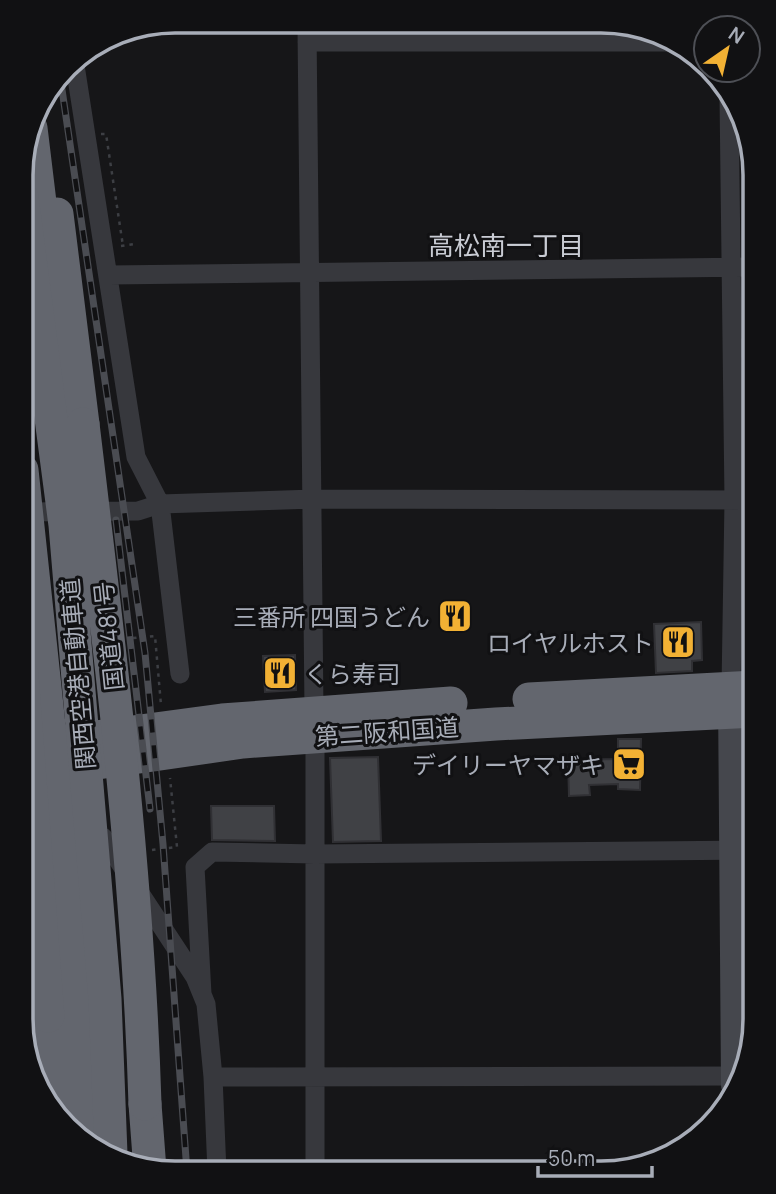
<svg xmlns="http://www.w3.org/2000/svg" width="776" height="1194" font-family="Manrope,'Noto Sans JP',sans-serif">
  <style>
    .building { fill: #404145; stroke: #303034; stroke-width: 2 }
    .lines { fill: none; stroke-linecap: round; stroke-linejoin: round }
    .path { stroke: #3d3f44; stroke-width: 2.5; stroke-dasharray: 3.5 5; stroke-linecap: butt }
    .street { stroke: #37383d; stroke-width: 19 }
    .secondary { stroke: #45474d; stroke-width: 26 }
    .highway { stroke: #63666e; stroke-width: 33 }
    .rail-casing { stroke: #4a4c52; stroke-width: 7 }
    .rail { stroke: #111113; stroke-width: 4.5; stroke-dasharray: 13; stroke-linecap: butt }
    .highway-bridge { stroke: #63666e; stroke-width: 33 }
    .labels { text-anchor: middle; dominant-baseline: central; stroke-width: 6; stroke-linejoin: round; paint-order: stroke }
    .poi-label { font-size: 24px; fill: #a8adb8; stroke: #111113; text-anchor: end }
    .street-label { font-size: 24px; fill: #a8adb8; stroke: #111113 }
    .neighbourhood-label { font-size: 26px; fill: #c9ccd4; stroke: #111113 }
    .rim { fill: none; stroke: #a8adb8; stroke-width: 3.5 }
  </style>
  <rect width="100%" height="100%" fill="#161618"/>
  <path class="building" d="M 701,622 L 702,660 L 692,661 L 692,671 L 656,673 L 654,624 Z
    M 295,655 L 296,690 L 265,692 L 263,656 Z
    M 618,739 L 641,739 L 640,790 L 618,789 L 618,784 L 589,785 L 590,795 L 569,796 L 568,760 L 618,759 Z
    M 378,757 L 381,841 L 333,842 L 330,758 Z
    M 211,806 L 274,806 L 275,841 L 212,840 Z"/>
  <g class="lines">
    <path class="path" d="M 101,134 L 106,134 L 123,246
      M 121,246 L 135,244
      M 133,638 L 155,636 L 161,705
      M 152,850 L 177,847 L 170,778"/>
    <path class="street" d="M 307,27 L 314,711
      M 307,42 L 670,42
      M 74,59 L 136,457 L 160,504 L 180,674
      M 729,97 L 734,500 L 731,688
      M 109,275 L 755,267
      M 733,348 L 755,348
      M 22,512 L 138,511 L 160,504 L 314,499 L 755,500
      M 103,837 L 195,977 L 206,1004 L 213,1077 L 217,1172
      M 21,939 L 24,933 L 48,920
      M 202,994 L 195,867 L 212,852 L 315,854 L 755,850
      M 213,1077 L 737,1076
      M 315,1172 L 315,736"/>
    <path class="secondary" d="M 731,693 L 734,1085"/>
    <path class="highway" d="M 31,128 L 45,244
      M 57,214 L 83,424
      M 22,470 L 77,990 L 84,1142
      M 529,699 L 755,687
      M 21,747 L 222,720 L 451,703
      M 21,774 L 243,742 L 496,724 L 755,711
      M 48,1016 L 52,1103
      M 145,1104 L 150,1170"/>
    <g class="rail-casing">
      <path id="rail" d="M 60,76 L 145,653 L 163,844 L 187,1172
        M 116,520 L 150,809"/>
    </g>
    <use href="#rail" class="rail"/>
    <path class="highway-bridge" d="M 22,197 L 65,525 L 105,999 L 111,1154
      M 83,424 C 110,650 138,876 145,1104
      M 22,674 L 48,1016"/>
  </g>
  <defs>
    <g id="restaurant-square" transform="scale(1.75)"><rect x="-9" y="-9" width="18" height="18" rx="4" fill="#f2b134" stroke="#111113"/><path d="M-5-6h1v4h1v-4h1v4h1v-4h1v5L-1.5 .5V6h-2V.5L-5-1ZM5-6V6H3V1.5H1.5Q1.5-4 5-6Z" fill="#111"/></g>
    <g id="supermarket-square" transform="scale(1.75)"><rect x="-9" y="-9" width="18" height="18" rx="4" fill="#f2b134" stroke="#111113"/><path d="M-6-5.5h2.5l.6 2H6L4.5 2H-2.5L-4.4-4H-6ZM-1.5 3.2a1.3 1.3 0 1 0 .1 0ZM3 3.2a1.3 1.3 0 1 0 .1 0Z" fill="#111"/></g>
  </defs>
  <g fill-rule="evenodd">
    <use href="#restaurant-square" x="455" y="616"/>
    <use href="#restaurant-square" x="678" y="642"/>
    <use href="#restaurant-square" x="280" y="673"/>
    <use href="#supermarket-square" x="629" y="764"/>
  </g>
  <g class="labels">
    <g class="poi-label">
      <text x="430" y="616">三番所 四国うどん</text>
      <text x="654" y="642">ロイヤルホスト</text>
      <text x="304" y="673" text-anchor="start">くら寿司</text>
      <text x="604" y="764">デイリーヤマザキ</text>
    </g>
    <g class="street-label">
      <text transform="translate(108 636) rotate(-96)">国道481号</text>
      <text transform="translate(77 674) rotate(-95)">関西空港自動車道</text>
      <text transform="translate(387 731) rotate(-4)">第二阪和国道</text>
    </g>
    <g class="neighbourhood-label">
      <text x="506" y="245">高松南一丁目</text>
    </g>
  </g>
  <path d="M0 0H776V1194H0ZM175 33H601A142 142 0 0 1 743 175V1019A142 142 0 0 1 601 1161H175A142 142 0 0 1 33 1019V175A142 142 0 0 1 175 33Z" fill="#111113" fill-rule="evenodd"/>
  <path class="rim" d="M175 33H601A142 142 0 0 1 743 175V1019A142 142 0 0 1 601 1161H175A142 142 0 0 1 33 1019V175A142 142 0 0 1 175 33Z"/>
  <g transform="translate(727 49) rotate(34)"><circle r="33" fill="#111113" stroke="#4d4f55" stroke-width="2"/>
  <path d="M0-5L12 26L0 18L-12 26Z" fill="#f2b134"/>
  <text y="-10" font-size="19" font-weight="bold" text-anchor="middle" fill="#a8adb8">N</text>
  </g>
  <path d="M538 1166v10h114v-10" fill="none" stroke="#a8adb8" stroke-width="3.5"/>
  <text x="548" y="1166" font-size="21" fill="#a8adb8" stroke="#111113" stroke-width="5" paint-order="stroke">50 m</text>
</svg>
